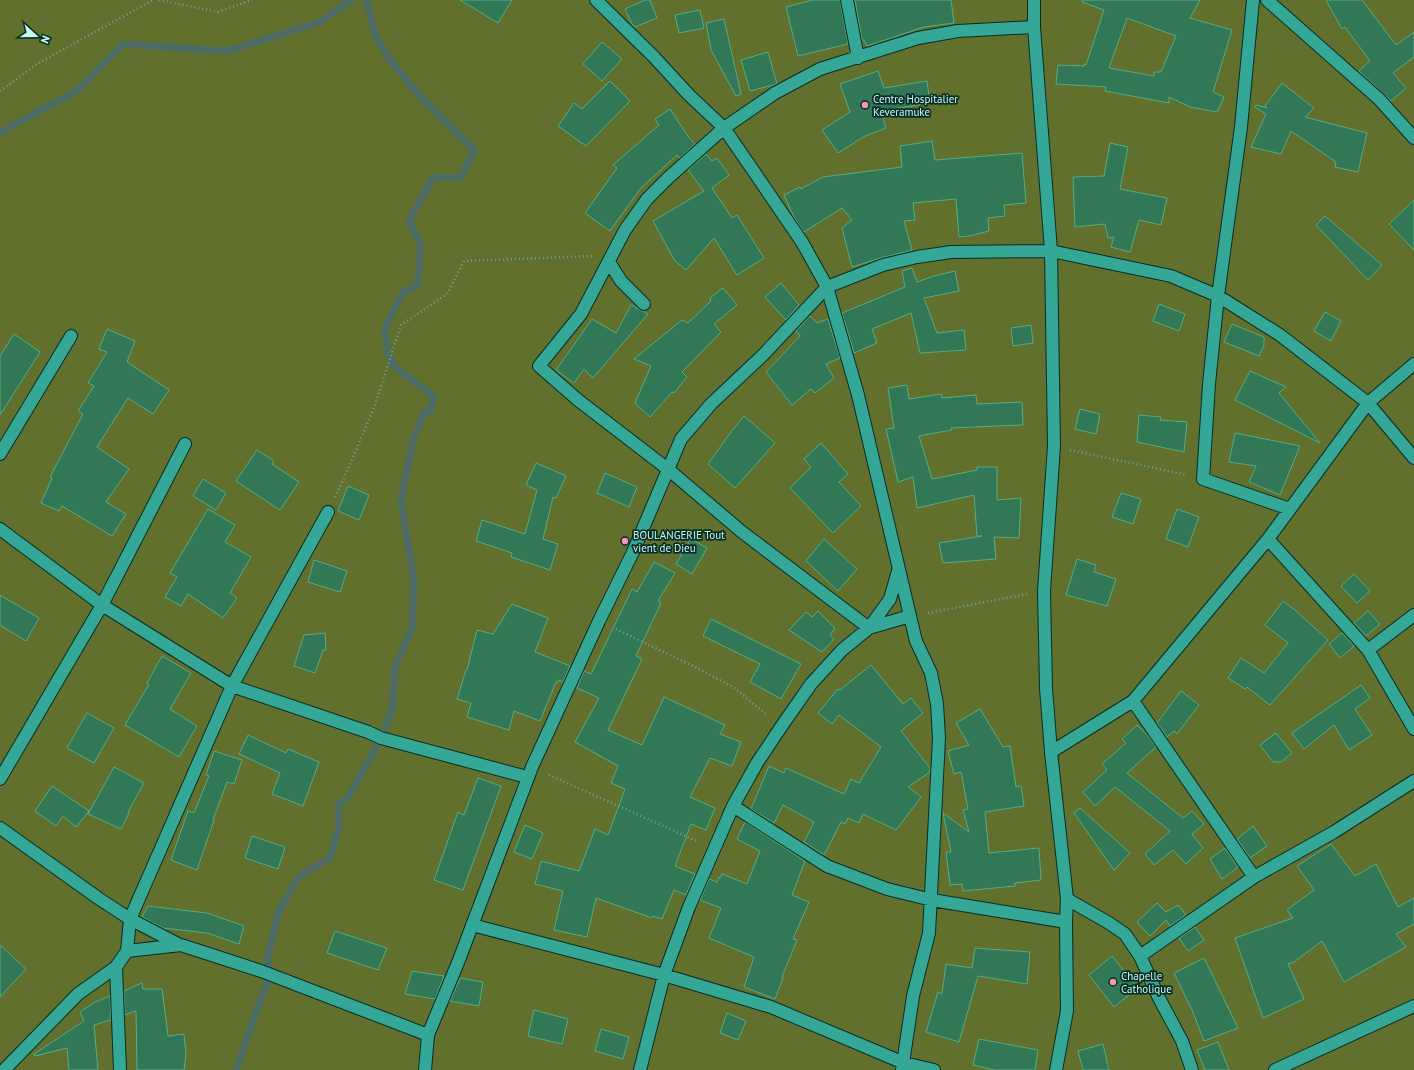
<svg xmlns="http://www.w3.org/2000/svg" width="1414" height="1070" font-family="'PT Sans',sans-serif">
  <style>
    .green { fill: #61702c }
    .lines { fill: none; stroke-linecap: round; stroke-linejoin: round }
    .stream { stroke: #4e6c66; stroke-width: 7 }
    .building { fill: #327857; stroke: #58ad84; fill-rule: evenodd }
    .minor-casing { stroke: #082c26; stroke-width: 14 }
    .tertiary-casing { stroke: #082c26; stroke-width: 14 }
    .path { stroke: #6da69c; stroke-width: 2.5; stroke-dasharray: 1 3; stroke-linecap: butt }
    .minor { stroke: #34a796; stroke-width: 12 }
    .tertiary { stroke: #34a796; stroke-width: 12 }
    .poi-dot { fill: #f19ab3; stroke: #082c26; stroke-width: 1.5 }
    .labels { text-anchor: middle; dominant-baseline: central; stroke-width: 3.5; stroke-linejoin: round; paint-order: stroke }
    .poi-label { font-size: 11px; fill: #cafbf0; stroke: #082c26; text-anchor: start }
  </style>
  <rect width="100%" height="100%" fill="#084940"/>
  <path class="green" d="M 0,0 L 1414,0 L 1414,1070 L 0,1070 Z"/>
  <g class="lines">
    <path class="stream" d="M 0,133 L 15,124 L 77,91 L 123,44 L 227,51 L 320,22 L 351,0
      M 236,1070 L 257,1009 L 269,978 L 268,955 L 279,911 L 298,877 L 330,858 L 339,826 L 338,805 L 349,796 L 381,738 L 392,710 L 395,667 L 412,628 L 414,581 L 401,500 L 413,440 L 424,412 L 431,411 L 433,396 L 393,365 L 387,351 L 385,328 L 403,292 L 417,286 L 421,246 L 409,220 L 433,178 L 461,177 L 474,150 L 418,94 L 391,61 L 376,37 L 366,0"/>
  </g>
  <path class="building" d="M 460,0 L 512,0 L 498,23 Z
    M 645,0 L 650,0 L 657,18 L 635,27 L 632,24 L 625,9 Z
    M 813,0 L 840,0 L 848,44 L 798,56 L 786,7 Z
    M 855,0 L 951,0 L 954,23 L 924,27 L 867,46 L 864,40 L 862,40 Z
    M 1083,0 L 1200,0 L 1190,18 L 1232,30 L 1213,92 L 1224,97 L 1217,112 L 1190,107 L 1169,97 L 1169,103 L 1105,91 L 1106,87 L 1056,84 L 1058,65 L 1084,66 L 1084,64 L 1086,65 L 1104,10 L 1082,2 ZM 1127,18 L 1176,36 L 1161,72 L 1154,72 L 1154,76 L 1109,68 Z
    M 1326,0 L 1362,0 L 1396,45 L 1414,32 L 1414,57 L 1393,73 L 1406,88 L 1391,101 L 1359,71 L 1370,61 L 1345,27 L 1342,29 Z
    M 700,10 L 704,28 L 679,33 L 675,15 Z
    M 724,19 L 741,94 L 736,96 L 711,50 L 706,23 Z
    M 602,42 L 622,59 L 602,81 L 583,64 Z
    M 768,52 L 777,84 L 750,91 L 741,60 Z
    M 878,71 L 884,88 L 927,81 L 930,103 L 881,111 L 886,128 L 865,136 L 838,153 L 822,130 L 850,112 L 840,84 Z
    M 610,81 L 630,101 L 586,146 L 558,126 L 574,103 L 582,109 Z
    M 1282,83 L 1314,108 L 1305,117 L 1367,133 L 1358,172 L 1335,167 L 1336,162 L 1291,131 L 1281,154 L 1251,147 L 1266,114 L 1255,107 L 1256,105 L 1267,108 L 1265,106 Z
    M 670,109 L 689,138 L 695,144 L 679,158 L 677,155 L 641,188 L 610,231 L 585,213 L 617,168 L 613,165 L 659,125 L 655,119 Z
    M 932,141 L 935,160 L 1022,153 L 1026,203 L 1004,205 L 1005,216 L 988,218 L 989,231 L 969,236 L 959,237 L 956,199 L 913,203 L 915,220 L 904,221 L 912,250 L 881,258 L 852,267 L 842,228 L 852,220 L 842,208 L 804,232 L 795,219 L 784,195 L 800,187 L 801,189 L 823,177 L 902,167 L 900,146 Z
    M 1110,143 L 1128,147 L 1120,189 L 1167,198 L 1161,225 L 1139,220 L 1130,252 L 1111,247 L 1114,237 L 1108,238 L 1105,224 L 1075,227 L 1073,177 L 1104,176 Z
    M 706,154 L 712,161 L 717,158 L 729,175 L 712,188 L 732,218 L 737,215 L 764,258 L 737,275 L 714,238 L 686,270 L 675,261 L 653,221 L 704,191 L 688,170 Z
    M 1414,200 L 1414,250 L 1389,224 Z
    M 1325,216 L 1382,265 L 1368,280 L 1316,225 Z
    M 912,268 L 917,282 L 934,276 L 955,271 L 959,291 L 924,298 L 937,333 L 964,330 L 966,350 L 920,353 L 911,313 L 872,329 L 877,343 L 854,353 L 842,313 L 905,287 L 902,271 Z
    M 781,283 L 799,305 L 786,320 L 765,297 Z
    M 723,288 L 737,305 L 714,324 L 721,332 L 682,372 L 687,377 L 674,393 L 672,392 L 650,417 L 635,403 L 651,366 L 634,359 L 682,320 L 688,323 L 711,301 L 710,298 Z
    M 1159,304 L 1185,314 L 1179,331 L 1153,321 Z
    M 631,305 L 648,314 L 593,378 L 584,369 L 574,383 L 556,370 L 592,319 L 616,333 Z
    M 1325,312 L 1341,321 L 1331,341 L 1314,331 Z
    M 810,316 L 817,323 L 828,319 L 840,358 L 826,364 L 834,378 L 815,393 L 811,389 L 792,405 L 766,372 L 800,336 L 796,331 Z
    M 1232,324 L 1264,337 L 1264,345 L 1259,356 L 1224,342 Z
    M 1031,325 L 1033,343 L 1013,346 L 1011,328 Z
    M 107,329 L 135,341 L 127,362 L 169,390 L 153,414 L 128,398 L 97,447 L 129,469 L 106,502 L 126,514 L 112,536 L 62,506 L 59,511 L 41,503 L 52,478 L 50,477 L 83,414 L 78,411 L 94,386 L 88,383 L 107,352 L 99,349 Z
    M 14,334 L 40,352 L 0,415 L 0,356 Z
    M 1250,371 L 1286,387 L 1279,393 L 1320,443 L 1235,400 Z
    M 907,385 L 909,399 L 941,394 L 942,398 L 976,395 L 977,404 L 1022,402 L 1023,425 L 951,428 L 952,430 L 919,436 L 932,479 L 977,470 L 977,467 L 997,467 L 997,500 L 1021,498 L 1019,538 L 994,537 L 996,559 L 943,563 L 939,543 L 982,536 L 977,536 L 974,495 L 917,508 L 913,477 L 898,482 L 886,429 L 894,428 L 888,388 Z
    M 1080,409 L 1100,414 L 1096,434 L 1075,429 Z
    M 1139,415 L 1161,417 L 1160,420 L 1187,422 L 1184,452 L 1137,442 Z
    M 744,416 L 775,443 L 735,488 L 708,464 L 731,432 Z
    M 1235,433 L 1300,446 L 1280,495 L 1249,482 L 1256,466 L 1229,462 Z
    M 821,443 L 848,474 L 839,482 L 861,506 L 833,533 L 790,488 L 811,467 L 804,459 Z
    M 257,450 L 274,461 L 272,464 L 299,482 L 280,510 L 236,481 Z
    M 536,463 L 566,476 L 556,498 L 553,497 L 543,539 L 558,544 L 550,570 L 511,557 L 512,553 L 476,541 L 482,520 L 525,534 L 537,490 L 526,485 Z
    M 605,473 L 637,487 L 629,507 L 597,493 Z
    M 203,479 L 226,493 L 216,510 L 193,496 Z
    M 348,486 L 369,495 L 359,520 L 338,511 Z
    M 1121,493 L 1141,499 L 1133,524 L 1112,517 Z
    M 208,509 L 235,525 L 225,542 L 251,557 L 230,593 L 237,598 L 223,618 L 188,594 L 181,606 L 165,597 L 177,577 L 170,573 Z
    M 1177,509 L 1199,517 L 1188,547 L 1166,539 Z
    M 691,539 L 707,548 L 692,574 L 676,564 Z
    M 824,539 L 857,569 L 838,591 L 806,561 Z
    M 1077,559 L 1096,565 L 1094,572 L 1116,579 L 1107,606 L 1066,595 Z
    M 314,560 L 347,571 L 340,592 L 308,582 Z
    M 654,562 L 675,573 L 658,601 L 661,603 L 636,656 L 642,659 L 608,730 L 642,745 L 664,697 L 725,725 L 720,734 L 741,742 L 732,766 L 710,758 L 690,797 L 715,808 L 706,830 L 691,824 L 675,866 L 695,874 L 686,895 L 674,890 L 662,919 L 653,916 L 652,918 L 596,898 L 587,937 L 554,930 L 563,891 L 535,884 L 541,861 L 579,871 L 595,829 L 608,835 L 625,789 L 611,783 L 618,766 L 575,742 L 599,698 L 577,688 L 584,671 L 591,674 L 632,589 L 637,592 Z
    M 1354,574 L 1370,591 L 1357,603 L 1341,586 Z
    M 0,595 L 39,618 L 26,641 L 0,625 Z
    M 1283,601 L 1295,610 L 1328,640 L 1270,705 L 1247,687 L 1245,689 L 1228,678 L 1241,658 L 1264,673 L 1288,643 L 1265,625 Z
    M 512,604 L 548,618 L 535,652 L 570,666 L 563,682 L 559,680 L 558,682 L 556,682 L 540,721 L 514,711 L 509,730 L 467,717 L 471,703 L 457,699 L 466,670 L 467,670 L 477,630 L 493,634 Z
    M 818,611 L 835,628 L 830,635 L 834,639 L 822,652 L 789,630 L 806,612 L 812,617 Z
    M 1368,611 L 1380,624 L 1366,636 L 1354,623 Z
    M 711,619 L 801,664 L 781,699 L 750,682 L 760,664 L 703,636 Z
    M 325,633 L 326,650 L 323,650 L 315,673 L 294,666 L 304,635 Z
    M 1342,633 L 1354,646 L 1340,658 L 1329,644 Z
    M 162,656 L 191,673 L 170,709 L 197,726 L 179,757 L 125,725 L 149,684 L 147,683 Z
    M 871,665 L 903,704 L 911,698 L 923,713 L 901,731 L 930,768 L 930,772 L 908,787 L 921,797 L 896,830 L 863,814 L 859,823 L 848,818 L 845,824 L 841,822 L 824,855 L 804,842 L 814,822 L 783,805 L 774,823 L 751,809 L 769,766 L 784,773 L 786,768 L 844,794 L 851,779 L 859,783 L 881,747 L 839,715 L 832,724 L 818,713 L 838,689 L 840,690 Z
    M 1361,685 L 1370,698 L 1355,709 L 1372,735 L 1349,750 L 1334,725 L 1304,749 L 1292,733 Z
    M 1181,691 L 1199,705 L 1177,734 L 1174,731 L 1167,737 L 1157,723 Z
    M 980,709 L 1003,747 L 1010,746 L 1016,787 L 1021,786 L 1024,806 L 985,812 L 989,853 L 1039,848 L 1041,880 L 1015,883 L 1015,886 L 963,891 L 962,884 L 950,885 L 946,852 L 951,852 L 943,813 L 969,832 L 963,810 L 968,809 L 961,772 L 954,774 L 948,751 L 969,745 L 956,723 Z
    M 87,713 L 114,728 L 94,763 L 67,748 Z
    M 1137,725 L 1148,736 L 1156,747 L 1127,773 L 1183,818 L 1192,811 L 1204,824 L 1192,834 L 1203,848 L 1186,864 L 1173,850 L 1154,865 L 1145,854 L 1170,831 L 1115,787 L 1095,806 L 1083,792 L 1107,770 L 1102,764 L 1126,743 L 1122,739 Z
    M 1276,733 L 1292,753 L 1281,762 L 1273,762 L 1260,745 Z
    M 248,735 L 286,753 L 288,749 L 319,762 L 303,806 L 272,794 L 280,773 L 239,754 Z
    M 214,751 L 242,760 L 234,784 L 227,782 L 213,820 L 214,820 L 197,870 L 171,860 L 188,811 L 194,813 L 209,776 L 206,775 Z
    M 114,767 L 144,783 L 128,812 L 129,813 L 121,829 L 88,814 Z
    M 478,778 L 501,786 L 463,890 L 434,880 L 458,812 L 464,815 Z
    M 52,786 L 89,811 L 76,827 L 63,816 L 56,826 L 35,811 Z
    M 1080,808 L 1130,853 L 1114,870 L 1074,813 Z
    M 745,822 L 805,861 L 792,895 L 809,902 L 793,939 L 797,940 L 782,977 L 783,978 L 775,999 L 744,987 L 754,957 L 709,938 L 721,908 L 700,900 L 709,879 L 717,882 L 719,877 L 720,878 L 722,874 L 747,884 L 760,851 L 737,839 Z
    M 525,825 L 543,833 L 532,859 L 514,852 Z
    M 1253,826 L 1267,846 L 1250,858 L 1237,839 Z
    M 252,836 L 285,847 L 278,869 L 245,858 Z
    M 1331,844 L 1355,876 L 1376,864 L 1398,907 L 1414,898 L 1414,924 L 1396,934 L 1406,947 L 1344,982 L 1322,941 L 1294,962 L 1288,964 L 1304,999 L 1263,1018 L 1235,938 L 1293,918 L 1287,910 L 1314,890 L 1297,866 Z
    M 1225,848 L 1238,867 L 1222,879 L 1210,859 Z
    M 1157,903 L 1166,912 L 1178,905 L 1186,915 L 1170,926 L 1166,920 L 1150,936 L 1137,922 Z
    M 148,906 L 207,913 L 244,926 L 239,944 L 207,933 L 163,928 L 142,917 Z
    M 1195,927 L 1204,940 L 1188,951 L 1179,938 Z
    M 335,931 L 387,948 L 378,970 L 327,953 Z
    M 0,945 L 26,969 L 0,997 Z
    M 975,948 L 1030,952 L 1027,984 L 978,976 L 959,1042 L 926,1032 L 938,992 L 942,994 L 946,964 L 972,968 Z
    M 1112,956 L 1138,988 L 1114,1007 L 1089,975 Z
    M 1204,958 L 1238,1028 L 1204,1041 L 1192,1010 L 1174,973 Z
    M 412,971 L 444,976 L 435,999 L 405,994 Z
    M 460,978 L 483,982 L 479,1006 L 450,1001 Z
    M 142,983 L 143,989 L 162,989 L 168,1036 L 184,1034 L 186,1054 L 184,1070 L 137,1070 L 136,1011 L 125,1015 L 124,991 Z
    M 110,996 L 111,1020 L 94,1025 L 98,1070 L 69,1070 L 67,1048 L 35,1056 L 34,1054 L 84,1021 L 80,1012 L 95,1002 Z
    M 534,1010 L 568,1019 L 562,1044 L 528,1036 Z
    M 727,1013 L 746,1021 L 738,1040 L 720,1033 Z
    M 601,1029 L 629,1037 L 623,1059 L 595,1051 Z
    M 979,1039 L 1038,1050 L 1035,1070 L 995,1070 L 973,1065 Z
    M 1218,1042 L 1229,1070 L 1205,1070 L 1197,1050 Z
    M 1103,1044 L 1109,1070 L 1083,1070 L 1078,1051 Z"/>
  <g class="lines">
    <g class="minor-casing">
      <path id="minor" d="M 596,0 L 654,57 L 689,95 L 724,128 L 802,242 L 827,287 L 858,395 L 910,616 L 916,641 L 931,673 L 937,704 L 939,738 L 929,933 L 913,996 L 902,1070
        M 847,0 L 858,58
        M 1253,0 L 1241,127 L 1218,296 L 1209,384 L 1203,479 L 1290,509
        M 1267,0 L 1379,99 L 1414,138
        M 1051,251 L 1171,276 L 1218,296 L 1280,335 L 1368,403 L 1414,458
        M 609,262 L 621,281 L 644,304
        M 0,454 L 71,336
        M 0,529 L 102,605 L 232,686 L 368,732 L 381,738 L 527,777
        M 1268,539 L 1368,650 L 1414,729
        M 910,616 L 869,628 L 742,532 L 669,470 L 578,400 L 539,366 L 581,314 L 625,230 L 647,199 L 669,177 L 724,128 L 775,93 L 820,69 L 918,38 L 958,31 L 1034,27
        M 1368,650 L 1414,615
        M 1133,701 L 1254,877
        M 1051,752 L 1133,701 L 1268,539 L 1368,403 L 1414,364
        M 0,779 L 102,605 L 185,444
        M 733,806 L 827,866 L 887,889 L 932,900 L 1066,922
        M 1067,899 L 1109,923 L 1125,934 L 1140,956 L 1159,998 L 1182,1041 L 1192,1070
        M 130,919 L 232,686 L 328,512
        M 472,925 L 664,975 L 771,1007 L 904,1063 L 934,1070
        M 1140,956 L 1254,877 L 1334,832 L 1414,781
        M 116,967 L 120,1070
        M 425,1070 L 428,1035
        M 640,1070 L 664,975 L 689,907 L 733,806 L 757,763 L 781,727 L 811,684 L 842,650 L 869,628 L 890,599 L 898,571
        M 1275,1070 L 1414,1006"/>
    </g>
    <g class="tertiary-casing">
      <path id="tertiary" d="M 1034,0 L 1034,27 L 1051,251 L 1054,446 L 1044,591 L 1046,688 L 1051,752 L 1067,899 L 1066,922 L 1067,1011 L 1056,1070
        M 0,828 L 98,898 L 130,919 L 127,951 L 116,967 L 78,994 L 4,1070
        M 130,919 L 180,945
        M 127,951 L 181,945 L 261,971 L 428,1035 L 459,960 L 532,767 L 599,621 L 633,552 L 681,439 L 711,404 L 764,354 L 827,287 L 883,265 L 917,257 L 951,252 L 1051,251"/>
    </g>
    <path class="path" d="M 159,0 L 218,12 L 252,0
      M 0,91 L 37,64 L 153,0
      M 1070,450 L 1187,475
      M 335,497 L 349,467 L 375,405 L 401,325 L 447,294 L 464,261 L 592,256
      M 928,613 L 1027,594
      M 616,629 L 695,667 L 733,687 L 767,715
      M 549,775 L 699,842"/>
    <use href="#minor" class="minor"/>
    <use href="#tertiary" class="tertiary"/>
  </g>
  <g class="poi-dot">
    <circle cx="865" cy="105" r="4"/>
    <circle cx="625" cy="541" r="4"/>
    <circle cx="1113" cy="982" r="4"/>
  </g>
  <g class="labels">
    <g class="poi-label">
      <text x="873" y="99">Centre Hospitalier<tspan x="873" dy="13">Keveramuke</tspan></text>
      <text x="633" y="535">BOULANGERIE Tout<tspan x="633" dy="13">vient de Dieu</tspan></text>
      <text x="1121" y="976">Chapelle<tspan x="1121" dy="13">Catholique</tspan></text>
    </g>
  </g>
  <g transform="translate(36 36) rotate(111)" stroke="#082c26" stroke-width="3" paint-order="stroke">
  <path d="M0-3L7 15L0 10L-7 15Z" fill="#cafbf0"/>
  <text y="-6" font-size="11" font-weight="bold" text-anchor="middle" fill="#cafbf0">N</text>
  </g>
</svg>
